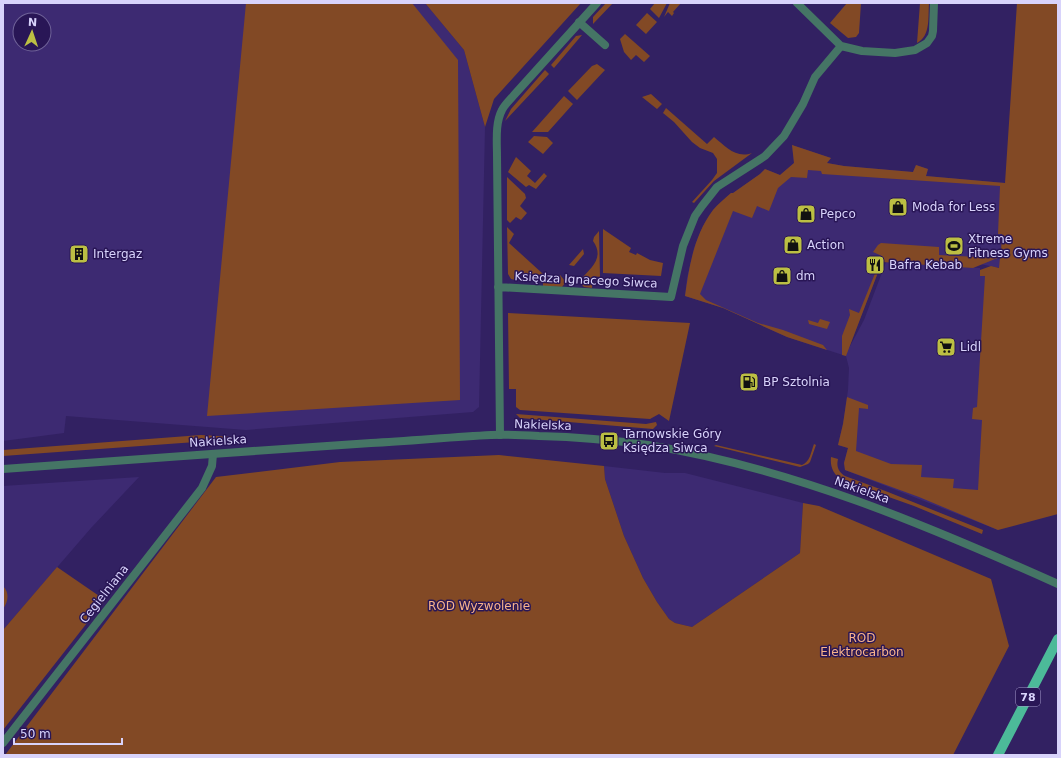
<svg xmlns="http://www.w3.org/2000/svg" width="1061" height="758" font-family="'DejaVu Sans',sans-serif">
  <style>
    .built { fill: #3d2a72; fill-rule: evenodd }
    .green { fill: #824925 }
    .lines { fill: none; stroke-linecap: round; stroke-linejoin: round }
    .minor { stroke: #457565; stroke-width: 8 }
    .tertiary { stroke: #457565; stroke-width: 8 }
    .primary { stroke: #4cba99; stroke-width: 10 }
    .labels { text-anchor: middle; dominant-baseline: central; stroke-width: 3; stroke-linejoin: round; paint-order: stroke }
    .shield { fill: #291656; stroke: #a49aca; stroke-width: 1 }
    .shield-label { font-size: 11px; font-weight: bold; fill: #d8d3fb }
    .poi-label { font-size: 12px; fill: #d8d3fb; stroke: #291656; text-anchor: start }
    .street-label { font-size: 12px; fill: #d8d3fb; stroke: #291656 }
    .park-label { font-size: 12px; fill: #f8b38b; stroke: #291656 }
  </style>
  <rect width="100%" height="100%" fill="#322162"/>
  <path class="built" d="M 3,3 L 425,3 L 464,50 L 485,127 L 479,407 L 473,412 L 246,430 L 66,416 L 64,433 L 3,441 ZM 20,20 L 44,20 L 44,44 L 20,44 Z
    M 792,145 L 831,158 L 827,163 L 844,166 L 913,172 L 916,165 L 928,169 L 926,176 L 1005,183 L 1000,268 L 888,246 L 848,350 L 864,320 L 886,262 L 980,268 L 980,276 L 985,276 L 998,530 L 845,470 L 844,463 L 848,448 L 838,445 L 843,424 L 848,390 L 849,368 L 846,356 L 787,337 L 723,308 L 685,296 L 687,278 L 694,248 L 703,226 L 714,209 L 731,193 L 733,193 L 760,174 L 765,169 L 780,175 L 794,163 Z
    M 604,466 L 665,473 L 685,473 L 803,503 L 800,553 L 692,627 L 675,623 L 669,619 L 657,602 L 643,578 L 624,536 L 605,479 Z
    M 139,477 L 91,528 L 3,630 L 3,486 Z"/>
  <path class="green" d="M 246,3 L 412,3 L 458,60 L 460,400 L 207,416 Z
    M 425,3 L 581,3 L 494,99 L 485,127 L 464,50 Z
    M 606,3 L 613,3 L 593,24 L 593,17 Z
    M 655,3 L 667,3 L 659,18 L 650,9 Z
    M 670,3 L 681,3 L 673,12 L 674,13 L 672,16 L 668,12 L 664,17 Z
    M 847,3 L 861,3 L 859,33 L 856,37 L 848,38 L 830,23 Z
    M 920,3 L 929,3 C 928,16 931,36 917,43 Z
    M 1017,3 L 1058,3 L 1058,514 L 998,530 L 919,497 L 845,470 L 844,463 L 848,448 L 838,445 L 843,424 L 847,397 L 868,405 L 868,409 L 859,408 L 856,451 L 891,464 L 922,465 L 921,477 L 954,479 L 953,488 L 978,490 L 982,420 L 972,419 L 973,408 L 977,407 L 985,276 L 980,276 L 980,270 L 991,266 L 999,268 L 1000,257 L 973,268 L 882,262 L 846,356 L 842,355 L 842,336 L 850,315 L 849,309 L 859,313 L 882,256 L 873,252 L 878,245 L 881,243 L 939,247 L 939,255 L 996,258 L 996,250 L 1001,251 L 1002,234 L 998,234 L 1000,186 L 822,174 L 821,171 L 808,170 L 807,178 L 791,177 L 778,188 L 769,211 L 757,206 L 752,218 L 733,211 L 700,294 L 706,300 L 758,323 L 783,330 L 823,345 L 827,350 L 787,337 L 723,308 L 685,296 C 689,267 694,235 713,210 C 718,204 725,198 731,193 L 733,193 L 760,174 L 765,169 L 780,175 L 794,163 L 792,145 L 831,158 L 827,163 L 844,166 L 913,172 L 916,165 L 928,169 L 926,176 L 1005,183 Z
    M 647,13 L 657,22 L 646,34 L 636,25 Z
    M 625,34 L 650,56 L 644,62 L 636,55 L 631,60 L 624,52 L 620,39 Z
    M 582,35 L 554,68 L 551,65 L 576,36 Z
    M 597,64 L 605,70 L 577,100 L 568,91 L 592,66 Z
    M 545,70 L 549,74 L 505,121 L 511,109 Z
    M 651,94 L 662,104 L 657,109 L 642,97 Z
    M 564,96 L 573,104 L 548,132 L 532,132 Z
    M 666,108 L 707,144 L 714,137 C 725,146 736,159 752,153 L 714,181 L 694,203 L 692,202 L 712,180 L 717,173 L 717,159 L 713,153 L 700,148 L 692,142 L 674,122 L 663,113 Z
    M 534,136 L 547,137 L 553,143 L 543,154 L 528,142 Z
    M 516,157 L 531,171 L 527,176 L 535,183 L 544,173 L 547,176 L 536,189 L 529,185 L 526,187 L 508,172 Z
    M 507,177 L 525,194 L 526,198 L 520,206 L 527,213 L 521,220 L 516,217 L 510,223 L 507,220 Z
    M 507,227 L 514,234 L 509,243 L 553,283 L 560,275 L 565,281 L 565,283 L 562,287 L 543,286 L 543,275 L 516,273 L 515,280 L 511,279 L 508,274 Z
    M 603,229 L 631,248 L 629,252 L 636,255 L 637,253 L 650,260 L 663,263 L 661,276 L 603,273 Z
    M 599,231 L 600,277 L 593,276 L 592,288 L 584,287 L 580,283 L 580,280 C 591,268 605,258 593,241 L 594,237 Z
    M 583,249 L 584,254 L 574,266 L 569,265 Z
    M 508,313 L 690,323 L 669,421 L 659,414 L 650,419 L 520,410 L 516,407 L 516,389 L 509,389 Z
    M 820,319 L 830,322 L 827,329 L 809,324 L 808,320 L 818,323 Z
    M 516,414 L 646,424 L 656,422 L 657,425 L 653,429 L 520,418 Z
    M 201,435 L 235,437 L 237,439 L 3,456 L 3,450 Z
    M 814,444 L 816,445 L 810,462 L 808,464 L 800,467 L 714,446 L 716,445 L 802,465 C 810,462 811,452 814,444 Z
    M 499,455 L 604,466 L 605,479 L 624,536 L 643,578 L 657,602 L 669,619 L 675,623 L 692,627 L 800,553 L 803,503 L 819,506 L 991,579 L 1009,646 L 953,755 L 5,755 L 216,477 L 340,462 Z
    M 831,457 L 838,459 C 836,467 839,472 845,476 L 888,492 L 983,530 L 982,534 L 914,506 L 841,480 C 833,473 830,467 831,457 Z
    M 57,567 L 105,600 L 3,730 L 3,630 Z
    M 3,586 C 10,593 8,602 3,609 Z"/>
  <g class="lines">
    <path class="minor" d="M 797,3 L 841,46 L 862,51 L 895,53 L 915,50 L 927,43 L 932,36 L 933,31 L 934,3
      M 579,22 L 605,45
      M 498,287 L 671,297 L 683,246 L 695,216 L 702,206 L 717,187 L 765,156 L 784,136 L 803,104 L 815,77 L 841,46
      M 500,435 L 497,156 C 497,142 495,123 502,110 C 505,104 510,100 514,95 L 597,3
      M 3,743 L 202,488 L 212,466 L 213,454"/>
    <path class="tertiary" d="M 3,469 C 126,460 248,451 371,443 C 411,441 451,437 491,435 C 507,434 523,435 539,436 C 576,437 612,440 648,445 C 792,468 926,525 1058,584"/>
    <path class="primary" d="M 998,755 L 1058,639"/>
  </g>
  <defs>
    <g id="shop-square" transform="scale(1)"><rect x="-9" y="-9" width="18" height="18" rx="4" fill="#bcbf43" stroke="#291656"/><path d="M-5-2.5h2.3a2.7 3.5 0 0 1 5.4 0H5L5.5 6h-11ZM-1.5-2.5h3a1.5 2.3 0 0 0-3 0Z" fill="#111"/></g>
    <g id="stadium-square" transform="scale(1)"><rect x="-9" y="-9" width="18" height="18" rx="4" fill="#bcbf43" stroke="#291656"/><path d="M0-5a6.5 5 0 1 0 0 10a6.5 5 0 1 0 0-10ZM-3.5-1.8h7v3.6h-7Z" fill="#111"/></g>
    <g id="building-square" transform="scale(1)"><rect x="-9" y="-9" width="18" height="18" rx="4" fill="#bcbf43" stroke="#291656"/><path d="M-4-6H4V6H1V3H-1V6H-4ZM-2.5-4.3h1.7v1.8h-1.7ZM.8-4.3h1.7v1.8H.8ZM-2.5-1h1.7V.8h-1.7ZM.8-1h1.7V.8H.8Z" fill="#111"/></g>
    <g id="restaurant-square" transform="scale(1)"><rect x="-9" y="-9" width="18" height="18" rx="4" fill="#bcbf43" stroke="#291656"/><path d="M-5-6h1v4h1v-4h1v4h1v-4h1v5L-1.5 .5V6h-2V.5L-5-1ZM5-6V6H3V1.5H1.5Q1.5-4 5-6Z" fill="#111"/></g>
    <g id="supermarket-square" transform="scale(1)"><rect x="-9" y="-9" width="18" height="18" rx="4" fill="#bcbf43" stroke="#291656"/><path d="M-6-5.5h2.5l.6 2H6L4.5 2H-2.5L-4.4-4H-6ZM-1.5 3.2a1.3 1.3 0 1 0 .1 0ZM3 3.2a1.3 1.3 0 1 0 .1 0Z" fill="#111"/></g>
    <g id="fuel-square" transform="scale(1)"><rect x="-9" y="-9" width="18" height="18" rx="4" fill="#bcbf43" stroke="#291656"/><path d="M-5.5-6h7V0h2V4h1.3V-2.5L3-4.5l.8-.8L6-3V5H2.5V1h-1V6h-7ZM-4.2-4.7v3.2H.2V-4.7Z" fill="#111"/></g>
    <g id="bus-square" transform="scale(1)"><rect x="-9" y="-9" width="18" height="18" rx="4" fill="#bcbf43" stroke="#291656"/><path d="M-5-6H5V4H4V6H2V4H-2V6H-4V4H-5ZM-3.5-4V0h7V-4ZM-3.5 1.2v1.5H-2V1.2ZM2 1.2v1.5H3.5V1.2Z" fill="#111"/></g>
  </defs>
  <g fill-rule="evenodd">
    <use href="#shop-square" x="898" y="207"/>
    <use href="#shop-square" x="806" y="214"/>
    <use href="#shop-square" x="793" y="245"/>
    <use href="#stadium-square" x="954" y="246"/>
    <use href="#building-square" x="79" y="254"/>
    <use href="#restaurant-square" x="875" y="265"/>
    <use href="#shop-square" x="782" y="276"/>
    <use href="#supermarket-square" x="946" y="347"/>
    <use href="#fuel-square" x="749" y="382"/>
    <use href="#bus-square" x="609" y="441"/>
  </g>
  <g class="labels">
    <rect class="shield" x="1016" y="688" width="24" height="18" rx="3"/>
    <g class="shield-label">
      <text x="1028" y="697">78</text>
    </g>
    <g class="poi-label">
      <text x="912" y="207">Moda for Less</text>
      <text x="820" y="214">Pepco</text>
      <text x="968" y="239">Xtreme<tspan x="968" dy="14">Fitness Gyms</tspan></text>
      <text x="807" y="245">Action</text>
      <text x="93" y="254">Intergaz</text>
      <text x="889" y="265">Bafra Kebab</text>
      <text x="796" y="276">dm</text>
      <text x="960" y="347">Lidl</text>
      <text x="763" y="382">BP Sztolnia</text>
      <text x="623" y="434">Tarnowskie Góry<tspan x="623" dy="14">Księdza Siwca</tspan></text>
    </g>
    <g class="street-label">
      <text transform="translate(586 280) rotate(3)">Księdza Ignacego Siwca</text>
      <text transform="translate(543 425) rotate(2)">Nakielska</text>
      <text transform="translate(218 441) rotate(-4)">Nakielska</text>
      <text transform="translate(862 490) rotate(20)">Nakielska</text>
      <text transform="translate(104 594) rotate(-52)">Cegielniana</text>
    </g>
    <g class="park-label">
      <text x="479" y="606">ROD Wyzwolenie</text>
      <text x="862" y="638">ROD<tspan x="862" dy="14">Elektrocarbon</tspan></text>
    </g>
  </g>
  <rect width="1061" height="758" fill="none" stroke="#d8d3fb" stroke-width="8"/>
  <g transform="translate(32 32) rotate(3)"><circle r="19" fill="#291656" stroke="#6f6298"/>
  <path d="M0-3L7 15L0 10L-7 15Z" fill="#bcbf43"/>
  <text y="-6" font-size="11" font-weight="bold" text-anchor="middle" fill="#d8d3fb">N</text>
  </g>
  <path d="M14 738v6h108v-6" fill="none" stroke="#d8d3fb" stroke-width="2"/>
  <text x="20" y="738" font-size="12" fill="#d8d3fb" stroke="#291656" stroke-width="3" paint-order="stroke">50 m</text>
</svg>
